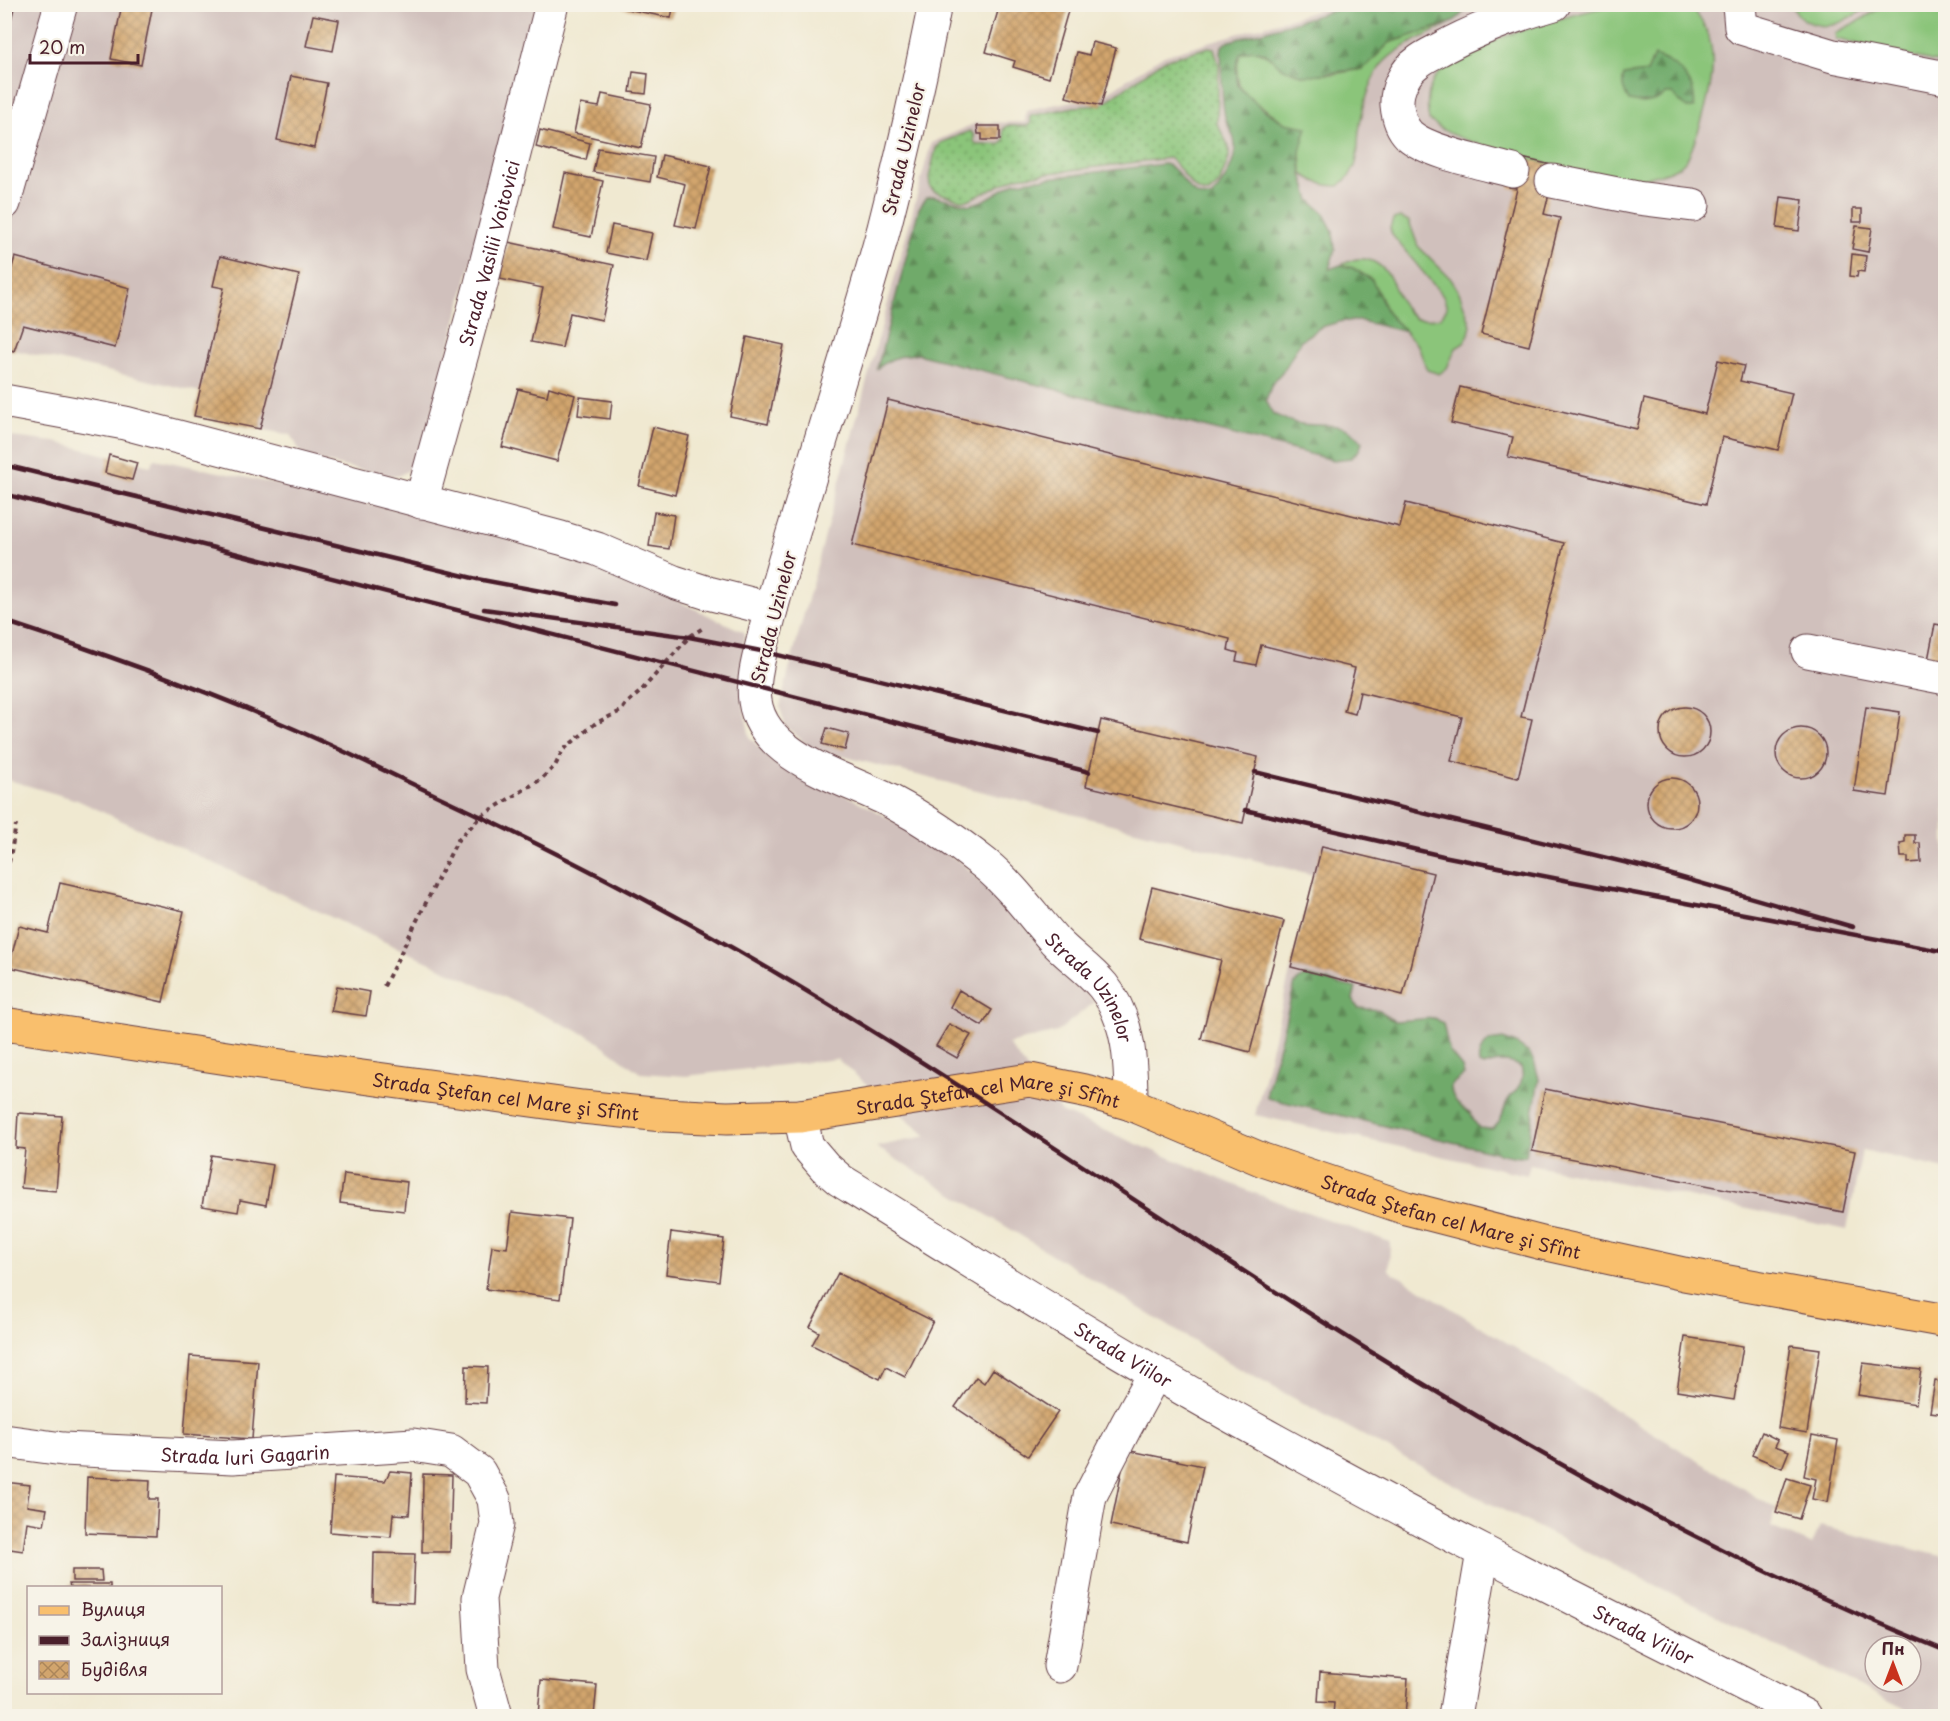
<svg xmlns="http://www.w3.org/2000/svg" width="1950" height="1721" font-family="'Playpen Sans',sans-serif">
  <style>
    .industrial { fill: #d0c0bc; fill-rule: evenodd }
    .grass { fill: #8bc57a; stroke: #6a7252; stroke-width: 1.5 }
    .forest { fill: url(#forest-firs); stroke: #5d644a; stroke-width: 1.5 }
    .garden { fill: url(#garden-dots); stroke: #6a7252; stroke-width: 1.5 }
    .building { fill: url(#building-cross-hatch) }
    .lines { fill: none; stroke-linecap: round; stroke-linejoin: round }
    .minor-casing { stroke: #633d44; stroke-width: 35 }
    .major-casing { stroke: #633d44; stroke-width: 35 }
    .path { stroke: #633d44; stroke-width: 4; stroke-dasharray: 4.5 4.5; stroke-linecap: butt }
    .minor { stroke: #fff; stroke-width: 33 }
    .major { stroke: #f9bf6d; stroke-width: 33 }
    .rail { stroke: #4a1f2b; stroke-width: 4.5 }
    .labels { text-anchor: middle; dominant-baseline: central; stroke-width: 4.5; stroke-linejoin: round; paint-order: stroke }
    .street-label { font-size: 18px; fill: #4a1f2b; stroke: #f7f3e8 }
  </style>
  <defs>
    <pattern id="forest-firs" width="22" height="20" patternUnits="userSpaceOnUse" patternTransform="scale(1.5)"><rect width="22" height="20" fill="#70aa6a"/><path d="M5 1l3.5 6h-7zM16 11l3.5 6h-7z" fill="#5e8a57"/></pattern>
    <pattern id="garden-dots" width="8" height="8" patternUnits="userSpaceOnUse" patternTransform="scale(1.5)"><rect width="8" height="8" fill="#8bc57a"/><path d="M2 2h.1M6 6h.1" fill="none" stroke="#749f64" stroke-width="1.8" stroke-linecap="round"/></pattern>
    <pattern id="building-cross-hatch" width="8" height="8" patternUnits="userSpaceOnUse" patternTransform="scale(1.5)"><rect width="8" height="8" fill="#d2a56d"/><path d="M0 0l8 8M0 8l8-8" fill="none" stroke="#ac865a"/></pattern>
  </defs>
  <rect width="100%" height="100%" fill="#f7f3e8"/>
  <filter id="ink" filterUnits="userSpaceOnUse"><feTurbulence type="fractalNoise" baseFrequency=".0167" numOctaves="2"/><feDisplacementMap in="SourceGraphic" scale="12" xChannelSelector="R" yChannelSelector="G"/><feConvolveMatrix kernelMatrix="1 2 1 2 8 2 1 2 1" color-interpolation-filters="sRGB"/></filter>
  <filter id="wash" filterUnits="userSpaceOnUse"><feTurbulence type="fractalNoise" baseFrequency=".008" numOctaves="4" result="noise"/><feDisplacementMap in="SourceGraphic" scale="24" xChannelSelector="R" yChannelSelector="G"/><feGaussianBlur stdDeviation="1.35" result="paint"/><feColorMatrix in="noise" values="0 0 0 0 0 0 0 0 0 0 0 0 0 0 0 0 0 1.4 0 .05"/><feComposite in="paint" operator="in"/></filter>
  <g filter="url(#wash)">
    <rect width="100%" height="100%" fill="#f0e9d1"/>
    <path class="industrial" d="M 4,5 L 537,5 L 421,458 L 413,468 L 398,476 L 389,476 L 309,459 L 300,451 L 291,435 L 194,416 L 200,392 L 5,348 Z
      M 1336,5 L 1945,5 L 1945,1169 L 1862,1150 L 1847,1230 L 1530,1164 L 1527,1175 L 1255,1115 L 1314,875 L 810,748 L 785,725 L 780,707 L 792,658 L 931,143 L 976,123 L 1025,122 L 1026,110 L 1074,101 L 1095,101 L 1164,55 Z
      M 4,436 L 55,442 L 150,466 L 155,459 L 402,510 L 643,575 L 678,601 L 744,632 L 744,708 L 750,738 L 769,757 L 873,809 L 962,863 L 1010,910 L 1094,1002 L 1057,1032 L 1008,1044 L 1061,1112 L 1249,1191 L 1390,1242 L 1389,1270 L 1776,1509 L 1771,1527 L 1812,1545 L 1820,1526 L 1945,1557 L 1945,1716 L 1920,1716 L 1487,1502 L 1234,1366 L 876,1147 L 927,1136 L 837,1059 L 686,1076 L 640,1073 L 593,1038 L 77,800 L 5,779 ZM 1875,1646 L 1911,1646 L 1911,1682 L 1875,1682 Z"/>
    <path class="grass" d="M 1792,4 L 1872,4 L 1872,5 C 1860,12 1845,22 1832,25 C 1816,28 1796,20 1792,4 Z
      M 1613,5 L 1687,5 C 1726,36 1712,91 1698,132 C 1693,145 1690,160 1678,167 C 1667,173 1651,177 1638,179 C 1623,180 1607,176 1593,173 C 1558,167 1524,159 1491,148 C 1469,141 1446,135 1429,120 C 1426,106 1427,92 1434,79 C 1457,43 1571,15 1613,5 Z
      M 1885,5 L 1945,5 L 1945,64 L 1836,39 L 1835,33 L 1864,18 Z
      M 1453,22 C 1433,32 1398,47 1384,62 C 1371,75 1361,113 1359,132 C 1356,157 1362,167 1339,186 C 1324,186 1315,182 1302,174 C 1302,167 1302,157 1300,150 C 1297,142 1289,128 1283,122 C 1257,100 1227,95 1240,54 L 1252,50 L 1265,54 L 1273,59 L 1320,74 L 1334,74 L 1362,69 L 1389,43 Z
      M 1400,217 L 1409,221 L 1418,246 L 1451,279 L 1459,292 L 1471,325 L 1469,334 L 1464,343 L 1456,348 L 1447,368 L 1439,374 L 1427,370 L 1418,346 L 1388,314 L 1372,280 L 1353,268 L 1341,265 C 1351,260 1360,256 1372,261 C 1394,271 1393,292 1406,310 C 1408,313 1413,316 1416,319 L 1429,319 L 1441,317 L 1447,308 L 1443,296 L 1392,235 L 1390,228 L 1393,219 Z"/>
    <path class="forest" d="M 1352,5 L 1466,5 L 1465,11 L 1453,22 L 1389,43 L 1369,64 L 1362,69 L 1304,76 L 1281,67 L 1265,53 L 1252,50 L 1240,54 L 1236,67 L 1238,86 L 1261,108 L 1285,123 L 1307,127 L 1300,151 L 1302,174 L 1310,200 L 1323,212 L 1333,231 L 1335,250 L 1329,269 L 1341,265 L 1353,268 L 1372,280 L 1388,314 L 1406,332 L 1361,321 L 1343,321 L 1321,327 L 1301,340 L 1286,367 L 1272,384 L 1266,400 L 1273,414 C 1281,417 1288,421 1296,423 C 1320,429 1345,417 1362,442 L 1360,449 L 1351,458 L 1333,460 L 917,354 C 900,355 890,358 877,369 L 919,208 L 927,197 L 934,196 L 970,205 L 985,200 L 1015,182 L 1164,164 C 1185,169 1184,199 1211,197 C 1224,184 1239,158 1234,139 C 1232,131 1227,125 1225,117 C 1221,98 1222,72 1221,52 L 1222,46 L 1227,42 Z
      M 1654,56 C 1678,63 1698,83 1694,108 L 1687,108 L 1672,94 L 1666,94 C 1656,103 1642,104 1629,101 C 1624,92 1621,85 1624,75 L 1647,72 Z
      M 1305,976 L 1356,988 L 1353,999 L 1358,1008 L 1380,1010 L 1389,1018 L 1395,1021 L 1435,1018 L 1443,1023 L 1449,1051 L 1462,1067 L 1464,1075 L 1451,1085 C 1450,1098 1460,1107 1471,1113 L 1474,1121 L 1479,1128 L 1492,1129 C 1503,1122 1502,1110 1508,1100 C 1516,1089 1526,1083 1521,1067 C 1508,1060 1497,1061 1484,1066 L 1479,1064 C 1477,1054 1482,1048 1489,1041 L 1503,1039 L 1516,1044 L 1529,1053 L 1535,1064 L 1539,1079 L 1526,1156 L 1518,1157 L 1507,1155 L 1267,1098 L 1267,1092 L 1295,983 Z"/>
    <path class="garden" d="M 1209,47 L 1214,48 L 1219,65 L 1217,123 L 1229,147 L 1229,158 L 1219,184 L 1209,193 C 1189,193 1184,168 1169,158 L 1017,177 L 968,200 L 960,200 L 934,191 L 930,187 L 929,177 L 936,148 L 940,143 L 970,131 L 974,135 L 974,142 L 977,145 L 1001,144 L 1004,141 L 1003,130 L 1006,126 L 1027,126 L 1031,123 L 1030,116 L 1074,107 L 1101,105 L 1164,60 Z"/>
    <g id="blocks">
      <path class="building" d="M 4,4 L 15,4 L 5,44 L 4,44 Z
        M 122,4 L 153,4 L 141,65 L 111,59 Z
        M 612,4 L 674,4 L 671,18 L 612,6 Z
        M 1000,4 L 1070,4 L 1049,78 L 1013,67 L 1015,61 L 986,52 Z
        M 313,15 L 339,20 L 333,51 L 306,46 Z
        M 1092,42 L 1116,48 L 1101,106 L 1066,97 L 1077,52 L 1089,55 Z
        M 633,72 L 648,74 L 646,94 L 630,92 Z
        M 291,76 L 327,83 L 314,148 L 277,140 Z
        M 602,94 L 651,104 L 641,148 L 574,133 L 580,104 L 599,107 Z
        M 977,126 L 1000,126 L 1000,140 L 982,140 L 982,134 L 978,134 Z
        M 540,130 L 590,143 L 586,160 L 536,147 Z
        M 598,148 L 654,157 L 650,182 L 593,172 Z
        M 662,155 L 711,166 L 696,229 L 675,225 L 685,184 L 657,177 Z
        M 1522,158 L 1556,166 L 1544,214 L 1560,218 L 1529,346 L 1481,334 L 1517,189 L 1509,188 L 1515,162 L 1521,163 Z
        M 565,173 L 603,181 L 591,237 L 553,229 Z
        M 1781,197 L 1803,200 L 1799,231 L 1777,228 Z
        M 1853,209 L 1862,209 L 1862,222 L 1853,222 Z
        M 612,225 L 652,233 L 646,261 L 606,253 Z
        M 1856,226 L 1872,228 L 1868,252 L 1852,249 Z
        M 508,242 L 614,265 L 602,320 L 570,313 L 562,348 L 531,342 L 543,288 L 500,279 Z
        M 1852,254 L 1866,256 L 1864,272 L 1858,271 L 1857,277 L 1850,276 Z
        M 220,256 L 299,275 L 260,429 L 194,416 L 224,288 L 213,286 Z
        M 15,257 L 130,288 L 115,348 L 23,325 L 14,351 L 4,348 L 4,295 Z
        M 747,337 L 784,345 L 768,424 L 730,416 Z
        M 1718,360 L 1744,366 L 1740,381 L 1792,393 L 1778,450 L 1722,437 L 1706,504 L 1508,457 L 1513,437 L 1451,423 L 1460,387 L 1637,429 L 1644,399 L 1705,414 Z
        M 549,387 L 575,395 L 557,461 L 502,447 L 518,389 L 547,396 Z
        M 580,397 L 612,401 L 610,419 L 578,415 Z
        M 888,400 L 1400,527 L 1406,503 L 1564,543 L 1521,717 L 1532,719 L 1518,778 L 1451,761 L 1462,717 L 1360,692 L 1355,714 L 1344,711 L 1355,668 L 1261,645 L 1256,665 L 1236,661 L 1238,653 L 1228,650 L 1230,639 L 852,545 Z
        M 653,427 L 689,436 L 675,495 L 639,486 Z
        M 109,455 L 137,463 L 132,480 L 105,473 Z
        M 654,512 L 674,515 L 669,549 L 649,546 Z
        M 1935,624 L 1946,626 L 1946,663 L 1928,660 Z
        M1660 732a25 25 0 1 1 50 0a25 25 0 1 1-50 0Z
        M 1866,707 L 1900,712 L 1888,796 L 1854,791 Z
        M 1101,720 L 1258,757 L 1243,823 L 1086,786 Z
        M1776 753a25 25 0 1 1 50 0a25 25 0 1 1-50 0Z
        M 827,728 L 849,734 L 845,750 L 822,744 Z
        M1647 803a25 25 0 1 1 50 0a25 25 0 1 1-50 0Z
        M 1905,835 L 1915,835 L 1915,843 L 1920,843 L 1921,862 L 1908,863 L 1908,857 L 1901,857 L 1900,843 L 1905,842 Z
        M 1322,846 L 1433,873 L 1403,995 L 1291,967 Z
        M 60,883 L 184,911 L 163,1002 L 9,967 L 19,926 L 48,933 Z
        M 1152,887 L 1284,921 L 1250,1052 L 1201,1039 L 1221,960 L 1139,939 Z
        M 337,986 L 370,992 L 366,1016 L 331,1011 Z
        M 959,990 L 992,1010 L 982,1026 L 950,1007 Z
        M 949,1024 L 971,1035 L 957,1058 L 936,1046 Z
        M 1545,1089 L 1855,1151 L 1843,1212 L 1532,1151 Z
        M 18,1113 L 62,1116 L 56,1191 L 21,1188 L 25,1149 L 16,1148 Z
        M 211,1155 L 273,1165 L 266,1205 L 240,1200 L 238,1212 L 202,1206 Z
        M 344,1174 L 407,1182 L 404,1211 L 340,1203 Z
        M 512,1212 L 570,1219 L 560,1299 L 486,1289 L 492,1246 L 507,1248 Z
        M 671,1232 L 724,1239 L 719,1281 L 666,1274 Z
        M 838,1273 L 933,1321 L 905,1377 L 886,1367 L 880,1379 L 812,1345 L 819,1332 L 810,1327 Z
        M 1685,1337 L 1743,1346 L 1734,1400 L 1677,1391 Z
        M 1791,1345 L 1820,1349 L 1807,1433 L 1778,1428 Z
        M 190,1356 L 258,1361 L 252,1439 L 184,1434 Z
        M 1863,1363 L 1921,1370 L 1916,1404 L 1858,1395 Z
        M 466,1366 L 488,1367 L 486,1403 L 465,1402 Z
        M 993,1369 L 1058,1412 L 1028,1456 L 955,1407 L 976,1377 L 984,1383 Z
        M 1935,1381 L 1946,1383 L 1946,1414 L 1930,1412 Z
        M 1762,1432 L 1778,1440 L 1775,1446 L 1789,1451 L 1782,1468 L 1752,1455 Z
        M 1812,1435 L 1838,1440 L 1828,1502 L 1812,1499 L 1816,1479 L 1804,1476 Z
        M 1126,1450 L 1203,1466 L 1187,1542 L 1111,1525 Z
        M 390,1471 L 412,1473 L 409,1515 L 393,1514 L 391,1537 L 330,1532 L 334,1477 L 385,1481 Z
        M 423,1474 L 452,1475 L 450,1552 L 422,1552 Z
        M 87,1477 L 150,1480 L 149,1499 L 158,1499 L 156,1536 L 85,1533 Z
        M 1787,1478 L 1810,1485 L 1799,1519 L 1776,1512 Z
        M 4,1482 L 30,1485 L 27,1506 L 47,1509 L 44,1525 L 27,1522 L 23,1551 L 4,1548 Z
        M 374,1553 L 415,1554 L 413,1603 L 373,1601 Z
        M 72,1570 L 101,1570 L 102,1581 L 72,1581 Z
        M 69,1584 L 110,1584 L 110,1588 L 70,1588 Z
        M 1320,1672 L 1408,1679 L 1405,1716 L 1333,1716 L 1334,1703 L 1318,1702 Z
        M 541,1680 L 597,1685 L 594,1716 L 538,1716 Z"/>
    </g>
  </g>
  <g filter="url(#ink)">
    <use href="#blocks" fill-opacity="0" stroke="#633d44" stroke-width="1.5"/>
    <g class="lines">
      <g class="minor-casing">
        <g id="minor">
          <path id="s1" d="M 935,4 C 920,79 903,154 884,228 C 862,310 835,392 811,473 C 795,528 777,582 764,637 C 759,657 752,680 755,701 C 763,759 849,779 892,802 C 924,819 956,841 985,864 C 1012,886 1032,915 1055,941 C 1070,957 1089,969 1103,986 C 1130,1020 1131,1063 1131,1104"/>
          <path d="M 1739,4 L 1741,28 L 1833,56 L 1946,78"/>
          <path d="M 1513,171 C 1488,164 1427,152 1409,135 C 1401,127 1398,116 1397,105 C 1396,89 1405,71 1418,62 C 1425,56 1435,52 1442,48 C 1477,29 1515,15 1554,4"/>
          <path d="M 1552,181 L 1637,198 L 1693,205"/>
          <path d="M 4,203 L 61,4"/>
          <path d="M 4,401 L 125,423 L 561,538 L 597,549 L 674,582 L 708,593 L 771,609"/>
          <path id="s2" d="M 421,502 L 480,288 L 552,4"/>
          <path d="M 1808,651 L 1946,678"/>
          <path id="s3" d="M 800,1116 L 807,1146 L 825,1167 L 840,1180 C 984,1270 1129,1361 1278,1442 C 1346,1479 1415,1517 1484,1552 C 1590,1608 1699,1660 1805,1716"/>
          <path id="s4" d="M 4,1441 L 63,1449 L 233,1457 L 413,1445 L 451,1451 L 479,1472 L 494,1499 L 497,1524 L 479,1598 L 483,1669 L 496,1716"/>
          <path d="M 1060,1666 L 1090,1496 L 1126,1426 L 1155,1373"/>
          <path d="M 1455,1716 L 1483,1552"/>
        </g>
      </g>
      <g class="major-casing">
        <g id="major">
          <path id="s5" d="M 4,1024 L 260,1063 L 582,1107 L 663,1115 L 727,1118 L 800,1116 L 1030,1080 L 1089,1092 L 1131,1104 L 1263,1160 L 1406,1208 L 1542,1243 L 1684,1274 L 1946,1321"/>
        </g>
      </g>
      <path class="path" d="M 4,889 L 16,825
        M 384,986 L 457,841 L 481,816 L 540,780 L 555,766 L 563,750 L 596,723 L 621,711 L 626,704 L 640,692 L 689,637 L 703,628"/>
      <use href="#minor" class="minor"/>
      <use href="#major" class="major"/>
      <path class="rail" d="M 4,465 L 477,579 L 615,605
        M 4,494 L 1089,772
        M 484,609 L 689,637 L 761,651 L 1098,733
        M 4,621 C 99,652 193,685 285,725 C 332,745 379,768 425,790 C 549,848 671,911 788,980 C 963,1084 1130,1199 1301,1308 C 1507,1439 1720,1560 1946,1651
        M 1255,772 L 1648,868 L 1853,927
        M 1245,810 L 1443,856 L 1569,881 L 1946,952"/>
    </g>
  </g>
  <g class="labels">
    <g class="street-label">
      <text transform="translate(903 149) rotate(-77)">Strada Uzinelor</text>
      <text stroke="none"><textPath href="#s2" startOffset="258">Strada Vasilii Voitovici</textPath></text>
      <text transform="translate(773 617) rotate(-76)">Strada Uzinelor</text>
      <text stroke="none"><textPath href="#s1" startOffset="1174">Strada Uzinelor</textPath></text>
      <text stroke="none"><textPath href="#s5" startOffset="507">Strada Ştefan cel Mare şi Sfînt</textPath></text>
      <text stroke="none"><textPath href="#s5" startOffset="993">Strada Ştefan cel Mare şi Sfînt</textPath></text>
      <text stroke="none"><textPath href="#s5" startOffset="1479">Strada Ştefan cel Mare şi Sfînt</textPath></text>
      <text stroke="none"><textPath href="#s3" startOffset="411">Strada Viilor</textPath></text>
      <text stroke="none"><textPath href="#s4" startOffset="242">Strada Iuri Gagarin</textPath></text>
      <text stroke="none"><textPath href="#s3" startOffset="1002">Strada Viilor</textPath></text>
    </g>
  </g>
  <rect width="1950" height="1721" fill="none" stroke="#f7f3e8" stroke-width="24"/>
  <rect x="27" y="1586" width="195" height="108" fill="#f7f3e8" stroke="#b29e9c" stroke-width="1.5"/>
  <rect x="39" y="1606" width="30" height="9" fill="#f9bf6d" stroke="#b29e9c" stroke-width="1.5"/>
  <text x="81" y="1616" font-size="18" fill="#4a1f2b">Вулиця</text>
  <rect x="39" y="1636" width="30" height="9" fill="#4a1f2b" stroke="#b29e9c" stroke-width="1.5"/>
  <text x="81" y="1646" font-size="18" fill="#4a1f2b">Залізниця</text>
  <rect x="39" y="1661" width="30" height="18" fill="url(#building-cross-hatch)" stroke="#b29e9c" stroke-width="1.5"/>
  <text x="81" y="1676" font-size="18" fill="#4a1f2b">Будівля</text>
  <g transform="translate(1893 1664)"><circle r="28" fill="#f7f3e8" stroke="#b29e9c" stroke-width="1.5"/>
  <path d="M0-4.5L10 22L0 15L-10 22Z" fill="#c8321e"/>
  <text y="-9" font-size="16" font-weight="bold" text-anchor="middle" fill="#4a1f2b">Пн</text>
  </g>
  <path d="M30 54v9h108v-9" fill="none" stroke="#4a1f2b" stroke-width="3"/>
  <text x="39" y="54" font-size="18" fill="#4a1f2b" stroke="#f7f3e8" stroke-width="4.5" paint-order="stroke">20 m</text>
</svg>
